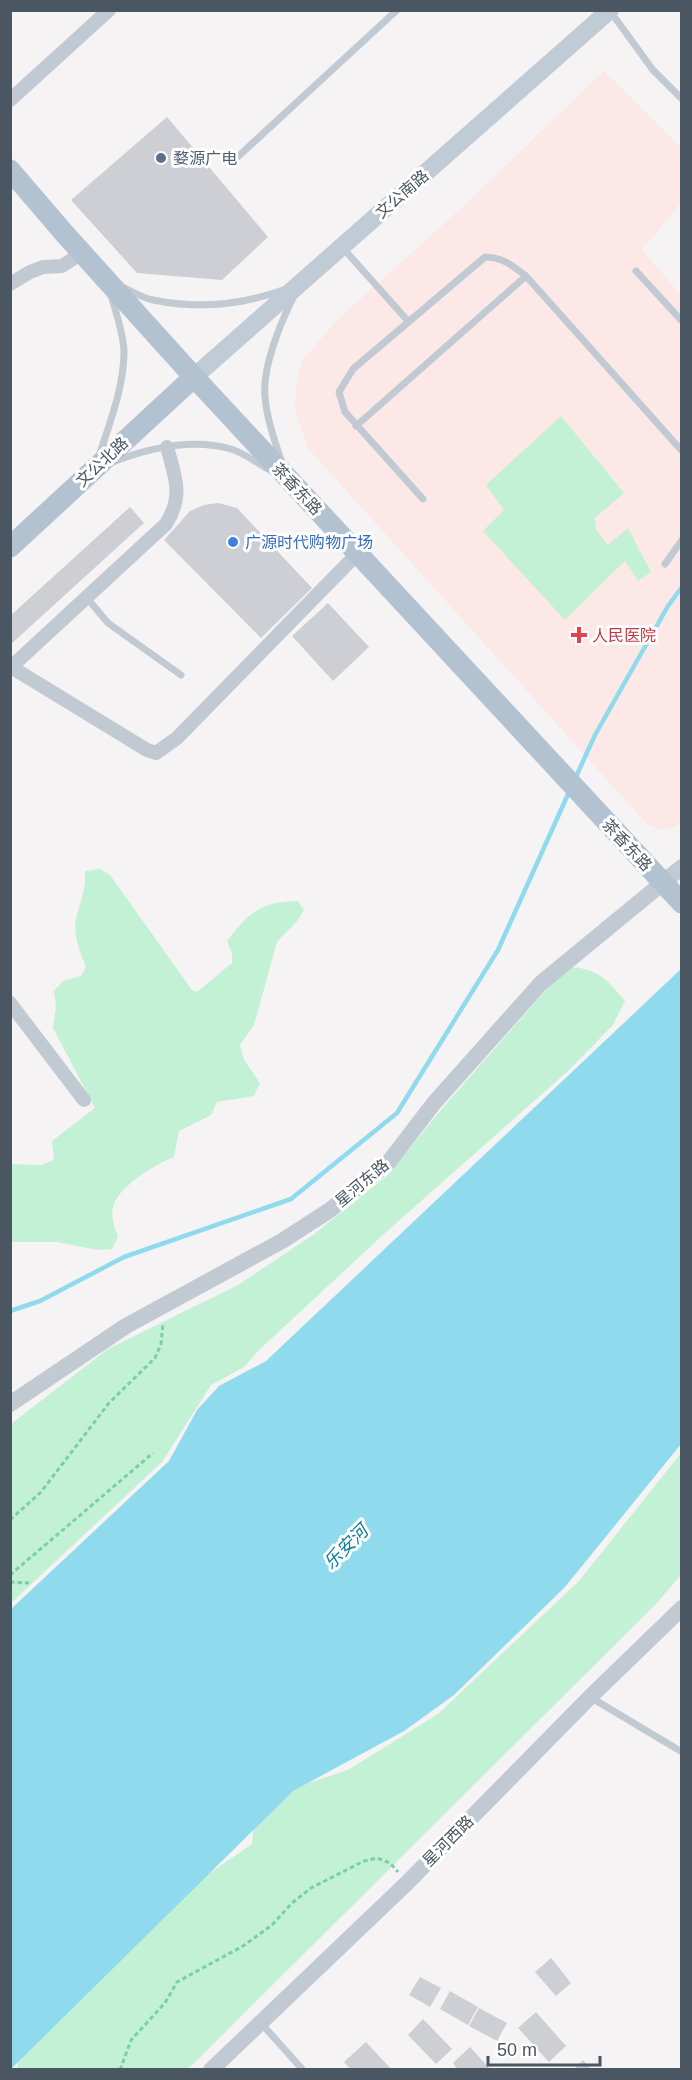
<svg xmlns="http://www.w3.org/2000/svg" width="692" height="2080" font-family="Helvetica,'Noto Sans SC',sans-serif">
  <style>
    .medical { fill: #fce8e6 }
    .green { fill: #c3f1d5 }
    .water { fill: #90daee }
    .lines { fill: none; stroke-linecap: round; stroke-linejoin: round }
    .stream { stroke: #90daee; stroke-width: 4.5 }
    .building { fill: #cdcfd5 }
    .path { stroke: #7ad0a6; stroke-width: 3; stroke-dasharray: 4.5 3; stroke-linecap: butt }
    .service { stroke: #c1cad2; stroke-width: 7 }
    .minor { stroke: #c1cad2; stroke-width: 14 }
    .tertiary { stroke: #c1cad2; stroke-width: 16 }
    .secondary { stroke: #c1cbd6; stroke-width: 18 }
    .primary { stroke: #b3c2d1; stroke-width: 21 }
    .service-dot { fill: #5c6f8a; stroke: #fff; stroke-width: 2 }
    .shop-dot { fill: #3f7fe0; stroke: #fff; stroke-width: 2 }
    .health-dot { fill: #e0444e; stroke: #fff; stroke-width: 2 }
    .labels { text-anchor: middle; dominant-baseline: central; stroke-width: 6; stroke-linejoin: round; paint-order: stroke }
    .service-label { font-size: 16px; fill: #4e5e75; stroke: #fff; text-anchor: start }
    .street-label { font-size: 16px; fill: #4a5661; stroke: #fff }
    .shop-label { font-size: 16px; fill: #366cbe; stroke: #fff; text-anchor: start }
    .health-label { font-size: 16px; fill: #be3a42; stroke: #fff; text-anchor: start }
    .water-label { font-size: 18px; font-style: italic; fill: #0c7c9b; stroke: #fff }
  </style>
  <rect width="100%" height="100%" fill="#f5f3f3"/>
  <path class="medical" d="M 604,71 L 681,148 L 681,203 L 642,250 L 681,295 L 681,823 L 675,827 L 665,829 L 657,829 L 647,824 L 308,448 L 295,410 L 296,386 L 302,361 L 336,321 L 466,204 Z"/>
  <path class="green" d="M 561,416 L 624,493 L 595,518 L 596,530 L 608,545 L 628,528 L 651,572 L 638,581 L 625,561 L 565,620 L 483,531 L 504,510 L 486,485 Z
    M 100,869 L 110,875 L 192,990 L 197,992 L 232,963 L 232,953 L 227,941 C 249,912 261,902 298,901 L 304,910 L 298,920 L 277,942 L 254,1025 L 240,1045 L 244,1060 L 260,1083 L 254,1096 L 217,1102 L 211,1115 L 179,1131 L 174,1157 C 156,1164 122,1184 114,1204 C 110,1214 114,1227 118,1237 L 112,1249 L 98,1250 L 57,1242 L 11,1242 L 11,1164 L 41,1165 L 54,1160 L 52,1141 L 95,1108 L 53,1028 L 56,1006 L 54,991 L 63,981 L 81,976 L 86,967 C 80,952 73,936 76,919 C 80,900 86,892 85,871 Z
    M 566,967 C 596,967 607,979 625,1001 L 613,1025 L 568,1071 L 385,1233 L 259,1350 L 244,1367 L 211,1385 L 162,1462 L 11,1603 L 11,1424 L 108,1349 L 238,1285 L 313,1235 L 388,1175 L 440,1111 Z
    M 681,1453 L 681,1575 L 656,1604 L 188,2069 L 17,2070 L 22,2037 L 172,1899 L 252,1844 L 254,1820 L 283,1791 L 348,1770 L 438,1714 L 579,1581 Z"/>
  <path class="water" d="M 681,969 L 681,1444 L 565,1587 L 454,1695 L 404,1731 L 293,1791 L 11,2069 L 11,1609 L 169,1461 L 197,1410 L 219,1386 L 266,1361 Z"/>
  <g class="lines">
    <path class="stream" d="M 575,779 L 595,735 L 668,606 L 682,587
      M 10,1311 L 40,1301 L 124,1257 L 291,1199 L 397,1113 L 498,950 L 569,792"/>
  </g>
  <path class="building" d="M 167,117 L 268,237 L 222,280 L 137,273 L 71,200 Z
    M 218,503 L 237,508 L 312,588 L 261,638 L 164,540 L 190,511 L 204,505 Z
    M 130,507 L 144,523 L 10,645 L 10,616 Z
    M 328,603 L 369,647 L 333,681 L 292,636 Z
    M 551,1958 L 571,1983 L 556,1996 L 535,1972 Z
    M 420,1977 L 441,1988 L 430,2007 L 409,1995 Z
    M 450,1991 L 478,2007 L 468,2025 L 440,2009 Z
    M 479,2008 L 507,2023 L 497,2041 L 469,2026 Z
    M 536,2012 L 566,2046 L 549,2062 L 518,2028 Z
    M 423,2019 L 452,2049 L 436,2064 L 408,2035 Z
    M 366,2042 L 392,2070 L 351,2070 L 344,2062 Z
    M 470,2047 L 491,2070 L 458,2070 L 453,2063 Z
    M 583,2060 L 592,2070 L 573,2070 Z"/>
  <g class="lines">
    <path class="path" d="M 10,1520 L 41,1492 L 109,1403 L 155,1358 L 161,1344 L 163,1323
      M 10,1575 L 153,1453
      M 10,1582 L 29,1583
      M 120,2070 L 131,2040 L 165,2003 L 177,1982 L 243,1946 L 272,1925 L 292,1903 L 311,1888 L 364,1861 L 377,1858 L 390,1863 L 398,1872"/>
    <path class="service" d="M 610,11 L 653,70 L 682,99
      M 230,164 L 397,10
      M 342,247 L 408,321
      M 636,271 L 682,321
      M 122,287 C 132,291 142,298 153,300 C 197,309 241,305 283,290
      M 356,426 L 526,276
      M 99,456 C 110,422 124,387 124,351 C 123,332 116,313 111,295
      M 281,460 C 274,439 267,419 265,397 C 262,368 280,324 293,298
      M 113,462 C 149,448 192,438 231,449 C 244,453 256,462 268,469
      M 423,499 L 345,412 L 339,392 L 353,369 L 485,257 C 502,257 512,265 526,276 L 682,451
      M 665,564 L 682,540
      M 87,598 L 108,623 L 181,675
      M 590,1697 L 682,1752
      M 260,2022 L 303,2070"/>
    <path class="minor" d="M 10,100 L 109,10
      M 10,284 L 30,272 L 43,267 L 62,266 L 82,253
      M 11,667 L 147,750 L 156,753 L 177,738 L 357,554
      M 10,668 L 166,524 C 184,495 175,477 167,447
      M 10,1003 L 84,1100"/>
    <path class="tertiary" d="M 10,1404 L 126,1326 L 282,1241 L 330,1210 L 388,1163 L 434,1103 L 541,983 L 682,867
      M 211,2070 L 407,1883 L 590,1697 L 682,1608"/>
    <path class="secondary" d="M 194,377 L 610,10"/>
    <path class="primary" d="M 10,170 L 64,233 L 194,377 L 682,903
      M 10,547 L 194,377"/>
  </g>
  <circle class="service-dot" cx="161" cy="158" r="6"/>
  <circle class="shop-dot" cx="233" cy="542" r="6"/>
  <path class="health-dot" d="M576 626h6v6h6v6h-6v6h-6v-6h-6v-6h6z"/>
  <g class="labels">
    <g class="service-label">
      <text x="173" y="158">婺源广电</text>
    </g>
    <g class="street-label">
      <text transform="translate(402 194) rotate(-41)">文公南路</text>
      <text transform="translate(102 462) rotate(-43)">文公北路</text>
      <text transform="translate(297 489) rotate(47)">茶香东路</text>
      <text transform="translate(627 845) rotate(47)">茶香东路</text>
      <text transform="translate(362 1183) rotate(-40)">星河东路</text>
      <text transform="translate(448 1841) rotate(-45)">星河西路</text>
    </g>
    <g class="shop-label">
      <text x="245" y="542">广源时代购物广场</text>
    </g>
    <g class="health-label">
      <text x="592" y="635">人民医院</text>
    </g>
    <g class="water-label">
      <text transform="translate(346 1547) rotate(-45)">乐安河</text>
    </g>
  </g>
  <rect width="692" height="2080" fill="none" stroke="#4a5661" stroke-width="24"/>
  <path d="M488 2056v9h112v-9" fill="none" stroke="#4a5661" stroke-width="3"/>
  <text x="497" y="2056" font-size="18" fill="#4a5661" stroke="#ffffff" stroke-width="4.5" paint-order="stroke">50 m</text>
</svg>
